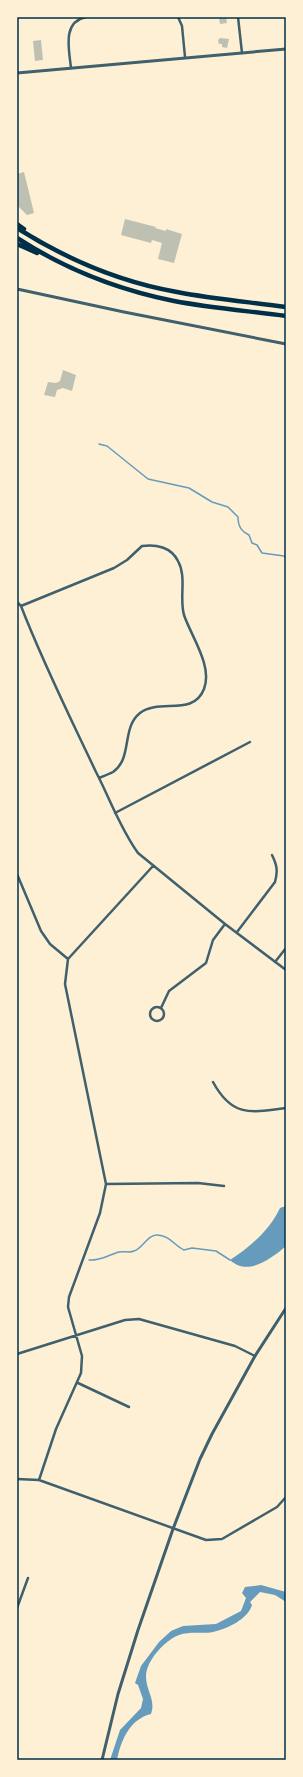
<svg xmlns="http://www.w3.org/2000/svg" width="303" height="1777" font-family="'Archivo Narrow',sans-serif">
  <style>
    .water { fill: #669bbc }
    .lines { fill: none; stroke-linecap: round; stroke-linejoin: round }
    .stream { stroke: #669bbc; stroke-width: 1.5 }
    .building { fill: #bec0b2 }
    .minor { stroke: #3f606c; stroke-width: 2.5 }
    .tertiary { stroke: #3f606c; stroke-width: 3 }
    .motorway { stroke: #003049; stroke-width: 4.5 }
    .neatline { fill: none; stroke: #003049; stroke-width: 1.5 }
  </style>
  <rect width="100%" height="100%" fill="#fdf0d5"/>
  <path class="water" d="M 286,1206 L 286,1246 C 272,1258 248,1277 230,1260 C 251,1246 269,1231 280,1208 Z
    M 261,1585 L 286,1592 L 286,1602 L 275,1595 L 260,1592 L 250,1602 L 252,1605 C 248,1619 227,1629 213,1632 C 203,1634 189,1631 179,1635 C 170,1638 157,1650 152,1659 C 136,1683 158,1695 151,1714 C 130,1719 121,1740 117,1760 L 110,1760 L 120,1730 L 141,1708 L 143,1699 L 138,1685 L 135,1683 L 141,1666 L 159,1642 L 171,1631 L 183,1626 L 216,1624 L 241,1611 L 246,1598 L 242,1593 L 245,1587 Z"/>
  <g class="lines">
    <path class="stream" d="M 99,444 L 107,446 L 148,479 L 189,488 L 212,502 L 228,507 L 238,517 C 238,526 241,531 249,535 L 252,543 L 257,545 L 262,553 L 284,556 L 286,558
      M 89,1260 C 100,1261 108,1255 119,1252 C 124,1251 130,1253 134,1251 C 143,1248 147,1235 157,1235 C 169,1235 175,1246 184,1250 L 192,1248 L 216,1251 L 230,1260"/>
  </g>
  <path class="building" d="M 226,17 L 227,23 L 220,24 L 219,18 Z
    M 220,38 L 229,39 L 227,48 L 222,47 L 222,44 L 219,44 L 218,40 Z
    M 41,40 L 43,60 L 35,61 L 33,41 Z
    M 24,172 L 34,213 L 27,215 L 17,205 L 17,174 Z
    M 125,219 L 156,227 L 155,228 L 166,231 L 166,229 L 182,234 L 174,263 L 158,259 L 162,243 L 152,240 L 151,243 L 121,235 Z
    M 63,370 L 76,375 L 72,391 L 63,388 L 57,390 L 55,397 L 44,395 L 48,382 L 56,383 L 60,381 Z"/>
  <g class="lines">
    <path class="minor" d="M 178,17 L 182,26 L 185,57
      M 238,17 L 242,53
      M 71,68 C 69,49 62,22 86,17
      M 17,602 L 21,606 C 43,663 70,717 96,772 C 110,799 120,828 138,853 L 225,924 L 286,970
      M 21,606 L 114,568 L 127,560 L 142,546 C 156,544 171,547 178,561 C 187,577 179,598 184,615 C 191,636 213,666 204,689 C 193,717 160,698 140,713 C 121,728 133,758 113,772 C 109,774 104,776 99,778
      M 115,813 L 250,742
      M 17,874 L 41,931 L 50,944 L 68,959
      M 237,932 L 275,882 C 278,871 277,865 272,855
      M 275,962 L 286,948
      M150 1014a7 7 0 1 1 14 0a7 7 0 1 1-14 0Z
      M 161,1008 L 169,991 L 206,963 L 213,940 L 225,924
      M 213,1082 C 232,1117 250,1113 286,1108
      M 106,1184 L 198,1183 L 224,1186
      M 17,1354 L 125,1320 L 139,1319 L 235,1346 L 255,1356
      M 78,1383 L 129,1407
      M 17,1479 L 39,1480 L 206,1540 L 222,1539 L 277,1507 L 286,1497
      M 39,1480 L 56,1429 L 81,1373 L 82,1356 L 68,1307 L 69,1297 L 100,1213 L 106,1184 L 65,984 L 68,959 L 153,866
      M 17,1608 L 28,1578"/>
    <path class="tertiary" d="M 17,73 L 286,49
      M 17,289 L 124,312 L 286,344
      M 102,1760 L 118,1694 L 138,1630 L 173,1529 L 200,1459 L 212,1434 L 255,1356 L 286,1308"/>
    <path class="motorway" d="M 17,224 L 24,229
      M 17,228 C 66,259 120,282 177,292 C 213,299 250,302 286,307
      M 17,238 C 65,269 119,290 174,301 C 211,308 249,311 286,316
      M 17,244 L 37,253"/>
  </g>
  <rect width="303" height="1777" fill="none" stroke="#fdf0d5" stroke-width="36"/>
  <rect x="18" y="18" width="267" height="1741" class="neatline"/>
</svg>
